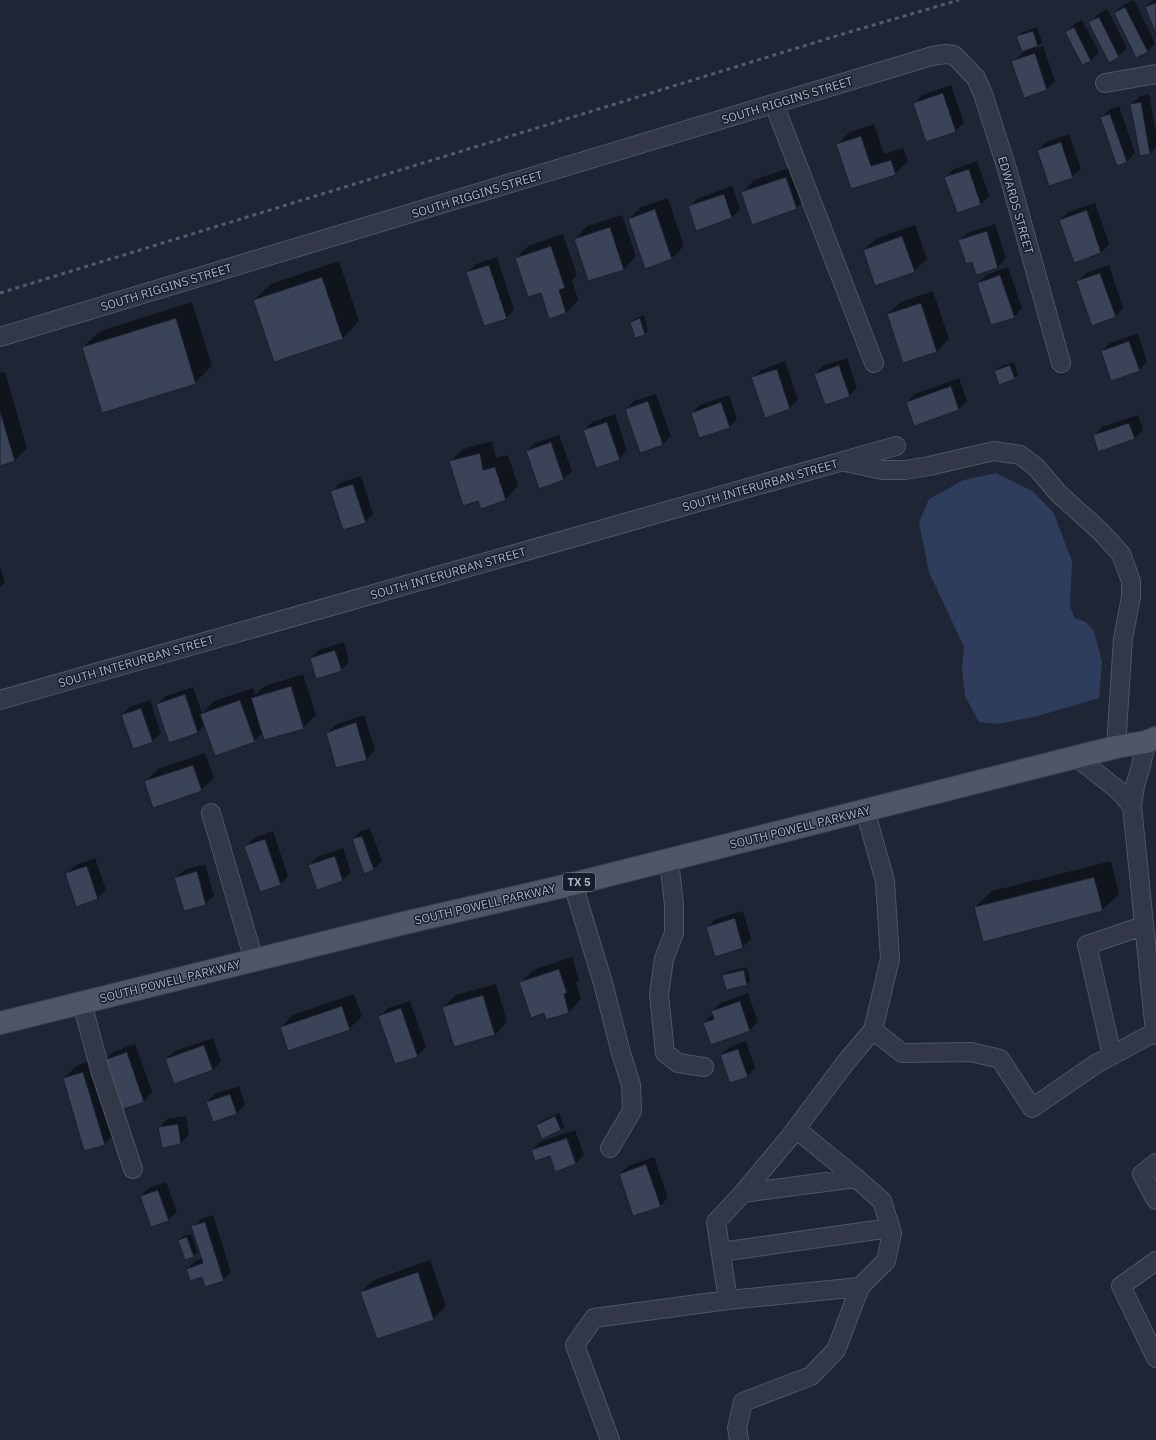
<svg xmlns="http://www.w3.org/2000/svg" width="1156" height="1440" font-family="'IBM Plex Sans',sans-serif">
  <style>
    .water { fill: #2f3d5c }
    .shadow { fill: #0007 }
    .building { fill: #3a4357; stroke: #191f2d }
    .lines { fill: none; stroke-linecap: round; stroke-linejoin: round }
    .minor-casing { stroke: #4f5565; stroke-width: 20 }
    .major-casing { stroke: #3b4150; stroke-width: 24 }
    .minor { stroke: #323847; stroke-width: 18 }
    .major { stroke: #4f5767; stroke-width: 22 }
    .rail { stroke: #535b6e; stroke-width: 3; stroke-dasharray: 4 4; stroke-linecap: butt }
    .labels { text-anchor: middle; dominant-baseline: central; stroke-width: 3; stroke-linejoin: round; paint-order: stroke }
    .shield { fill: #181d2b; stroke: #7f8596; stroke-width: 1 }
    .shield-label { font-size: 11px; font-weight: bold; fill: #abb2c4 }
    .street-label { font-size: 12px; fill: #abb2c4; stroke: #181d2b }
  </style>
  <rect width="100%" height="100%" fill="#1e2636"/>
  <path class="water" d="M 996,473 L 1032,491 L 1053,512 L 1072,561 L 1070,607 L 1075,618 L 1086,622 L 1094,631 L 1102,662 L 1099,698 L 1038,716 L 997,724 L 979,722 L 965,696 L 962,667 L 964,647 L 929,572 L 919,522 L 929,499 L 964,480 Z"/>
  <path class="shadow" d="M 1134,0 L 1155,43 L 1147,52 L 1115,13 L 1123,5 Z
    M 1153,0 L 1156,0 L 1156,31 L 1146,7 Z
    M 1107,9 L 1127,48 L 1119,56 L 1109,61 L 1090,23 L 1098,14 Z
    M 1082,20 L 1099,52 L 1091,60 L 1083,64 L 1066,32 L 1074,24 Z
    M 1037,27 L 1042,42 L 1035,49 L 1043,46 L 1055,81 L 1047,89 L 1025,96 L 1013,62 L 1023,53 L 1017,37 L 1021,33 Z
    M 951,85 L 964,123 L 955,131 L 914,104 L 922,95 Z
    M 1149,94 L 1156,133 L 1156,147 L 1150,153 L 1141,155 L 1131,104 L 1140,96 Z
    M 1119,106 L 1135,153 L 1127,162 L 1102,117 L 1110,109 Z
    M 874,124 L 884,154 L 903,148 L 908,161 L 895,174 L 851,188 L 837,144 L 850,132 Z
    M 1069,134 L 1081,169 L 1072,177 L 1038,150 L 1046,142 Z
    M 977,161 L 989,196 L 981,204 L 946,177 L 954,169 Z
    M 798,165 L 809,196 L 796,208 L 742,193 L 754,180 Z
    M 732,186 L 740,209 L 732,217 L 697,229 L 689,207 L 697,199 Z
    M 668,198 L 684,246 L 672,258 L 645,267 L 629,219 L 641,207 Z
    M 1095,203 L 1109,244 L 1101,253 L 1074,262 L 1060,220 L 1068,212 Z
    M 622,215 L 636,256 L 624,269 L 575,239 L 587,226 Z
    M 995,224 L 1006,258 L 998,267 L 976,273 L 972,261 L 959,241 L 967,233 Z
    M 915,225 L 927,259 L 914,271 L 864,250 L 877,238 Z
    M 563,234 L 577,275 L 572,280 L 578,300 L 566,313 L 550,318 L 541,291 L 516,258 L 528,246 Z
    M 497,257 L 514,310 L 506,318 L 468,273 L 476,264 Z
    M 339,261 L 359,321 L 343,338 L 274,361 L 254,300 L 271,284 Z
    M 1109,265 L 1123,308 L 1115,317 L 1078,281 L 1086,273 Z
    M 1008,267 L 1022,308 L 1014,317 L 978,283 L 986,275 Z
    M 933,291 L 949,339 L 937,352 L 888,314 L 901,302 Z
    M 192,302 L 212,366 L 195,383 L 83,347 L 100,331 Z
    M 644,315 L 648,331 L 644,334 L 631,323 L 635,319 Z
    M 1138,333 L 1147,362 L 1139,370 L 1102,351 L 1110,343 Z
    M 847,358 L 857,388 L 849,396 L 815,374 L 823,366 Z
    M 785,361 L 798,400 L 790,408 L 766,416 L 753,378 L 761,370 Z
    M 1014,362 L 1018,375 L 1014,378 L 995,371 L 999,367 Z
    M 5,372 L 27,448 L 14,461 L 0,465 L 0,373 Z
    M 959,378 L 967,401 L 959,409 L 915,425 L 907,402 L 915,394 Z
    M 656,394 L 671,436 L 663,444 L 641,452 L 626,409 L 634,401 Z
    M 729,395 L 737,419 L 729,427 L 692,413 L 700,405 Z
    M 615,414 L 627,451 L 619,459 L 584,430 L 592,422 Z
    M 1138,415 L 1143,430 L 1135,438 L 1094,436 L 1102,427 Z
    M 559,435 L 572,471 L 563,479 L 527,451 L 535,443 Z
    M 492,441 L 496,458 L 508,455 L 518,486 L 506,499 L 481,507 L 478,499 L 451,461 L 463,449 Z
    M 361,476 L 373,514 L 365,522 L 332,492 L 340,483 Z
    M 0,566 L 5,582 L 0,588 Z
    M 344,642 L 349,662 L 341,670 L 311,658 L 319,650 Z
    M 303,674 L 316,715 L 303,728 L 263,732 L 254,741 L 205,725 L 198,732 L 157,705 L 166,696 L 193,687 L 202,713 L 214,701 L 253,688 L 255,695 L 265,686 Z
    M 150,700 L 161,733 L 153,741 L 122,715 L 130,707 Z
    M 364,715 L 375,750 L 367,759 L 337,766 L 327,733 L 335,725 Z
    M 205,753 L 214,778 L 201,790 L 145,782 L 158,769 Z
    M 370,828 L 382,861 L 373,869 L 353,839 L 361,831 Z
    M 273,831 L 288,876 L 280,885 L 246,846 L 254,838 Z
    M 343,848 L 351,872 L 343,880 L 317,889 L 309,865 L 317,857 Z
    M 95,858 L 106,890 L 98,898 L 66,874 L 74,866 Z
    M 1111,861 L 1119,894 L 1102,910 L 975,907 L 992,891 Z
    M 205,864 L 214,896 L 205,904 L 176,878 L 184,870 Z
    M 743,911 L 751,939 L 743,947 L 708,927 L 716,919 Z
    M 572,957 L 579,980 L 576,982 L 581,999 L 569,1012 L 547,1019 L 545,1012 L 521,983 L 533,970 Z
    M 747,967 L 750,980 L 747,984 L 723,976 L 727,972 Z
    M 496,984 L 507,1022 L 495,1035 L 443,1007 L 456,995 Z
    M 748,993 L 758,1022 L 750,1030 L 711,1044 L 704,1023 L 713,1014 L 712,1011 L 721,1003 Z
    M 354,994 L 362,1016 L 349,1029 L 281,1027 L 293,1015 Z
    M 410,1001 L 426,1047 L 417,1056 L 380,1017 L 388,1008 Z
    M 213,1038 L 221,1061 L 213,1070 L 166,1059 L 175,1051 Z
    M 746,1041 L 755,1068 L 747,1076 L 721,1055 L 730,1047 Z
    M 135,1044 L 152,1092 L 144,1101 L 121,1108 L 105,1060 L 113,1052 Z
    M 96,1060 L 117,1132 L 104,1144 L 64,1078 L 77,1065 Z
    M 239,1086 L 245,1105 L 236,1113 L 207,1102 L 215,1094 Z
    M 559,1113 L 564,1126 L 561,1130 L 537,1125 L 541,1121 Z
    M 186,1116 L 189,1135 L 181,1143 L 159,1128 L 167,1119 Z
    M 575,1130 L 584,1155 L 576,1163 L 532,1151 L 540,1142 Z
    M 654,1157 L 668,1198 L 660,1206 L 620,1174 L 628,1166 Z
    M 166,1182 L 177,1212 L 168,1220 L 141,1196 L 149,1188 Z
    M 213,1215 L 231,1272 L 223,1280 L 203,1276 L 187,1269 L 195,1261 L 203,1258 L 193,1227 L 201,1219 Z
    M 191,1234 L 198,1252 L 194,1256 L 186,1259 L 179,1240 L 183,1236 Z
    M 430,1260 L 446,1306 L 433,1319 L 361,1292 L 374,1280 Z"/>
  <path class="building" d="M 1155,3 L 1156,4 L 1156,34 L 1145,7 Z
    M 1125,7 L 1148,52 L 1136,58 L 1114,13 Z
    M 1099,17 L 1119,57 L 1109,63 L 1088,22 Z
    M 1074,27 L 1091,61 L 1082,65 L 1065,32 Z
    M 1033,31 L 1038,46 L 1022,52 L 1016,36 Z
    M 1035,53 L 1047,90 L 1024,98 L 1011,61 Z
    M 943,93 L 956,132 L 926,142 L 913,103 Z
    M 1141,102 L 1150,154 L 1140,156 L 1130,104 Z
    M 1110,114 L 1127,162 L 1117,166 L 1100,117 Z
    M 861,136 L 871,166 L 891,160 L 896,175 L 851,189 L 836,144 Z
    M 1061,142 L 1073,178 L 1049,186 L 1037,150 Z
    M 969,169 L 981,205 L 957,213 L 944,177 Z
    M 786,177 L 797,209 L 752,225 L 741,192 Z
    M 724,194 L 732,218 L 696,231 L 688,206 Z
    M 655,209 L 672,259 L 645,269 L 628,219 Z
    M 1087,210 L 1101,253 L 1074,263 L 1059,220 Z
    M 610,227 L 624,270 L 588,281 L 574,239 Z
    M 987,231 L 998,268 L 976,275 L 972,262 L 966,264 L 958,240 Z
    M 902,236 L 915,272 L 875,286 L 863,250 Z
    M 551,246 L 565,288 L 559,290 L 566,313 L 549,319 L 541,293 L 528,297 L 515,258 Z
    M 489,265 L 507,319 L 484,326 L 466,272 Z
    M 1100,273 L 1116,317 L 1092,326 L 1076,281 Z
    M 1000,275 L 1015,318 L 991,325 L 977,283 Z
    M 322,277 L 343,339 L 274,362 L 253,300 Z
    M 921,303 L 937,352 L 903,363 L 887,314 Z
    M 176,318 L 196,384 L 102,413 L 82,347 Z
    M 640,318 L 645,335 L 635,338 L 630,322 Z
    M 1129,341 L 1140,371 L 1111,381 L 1101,351 Z
    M 839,365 L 850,397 L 825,405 L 814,374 Z
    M 1010,365 L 1015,379 L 999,385 L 994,371 Z
    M 777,369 L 790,409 L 765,418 L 751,377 Z
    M 951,386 L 959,410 L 914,426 L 906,402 Z
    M 648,401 L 663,445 L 640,453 L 625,409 Z
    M 721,402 L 730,428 L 699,438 L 691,413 Z
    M 0,411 L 15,461 L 0,466 Z
    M 607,422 L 620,460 L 596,468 L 583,430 Z
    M 1129,423 L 1135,439 L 1098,452 L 1093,435 Z
    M 551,442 L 564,480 L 539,489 L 526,451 Z
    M 480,453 L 483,470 L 495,467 L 506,500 L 481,509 L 478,501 L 463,506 L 449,461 Z
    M 353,484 L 366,523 L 343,530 L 330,491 Z
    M 335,650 L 342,671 L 316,679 L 310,658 Z
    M 291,686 L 304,729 L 264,740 L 251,698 Z
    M 185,694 L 198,733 L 169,743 L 156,704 Z
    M 240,700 L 255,742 L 215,756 L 200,714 Z
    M 141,708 L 153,742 L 133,749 L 121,715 Z
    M 356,722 L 367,760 L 336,768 L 326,733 Z
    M 193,765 L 202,791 L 153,808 L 144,781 Z
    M 362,836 L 374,870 L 364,874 L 352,839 Z
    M 265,839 L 281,885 L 260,892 L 244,846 Z
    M 335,856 L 343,881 L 317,890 L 308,865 Z
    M 87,866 L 98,899 L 76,907 L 65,873 Z
    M 197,871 L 206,905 L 184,911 L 174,878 Z
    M 1094,877 L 1103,911 L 983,942 L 974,907 Z
    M 735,918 L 743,948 L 715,957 L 706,927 Z
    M 559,969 L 567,993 L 564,994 L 569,1013 L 546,1020 L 544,1013 L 531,1018 L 519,982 Z
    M 744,970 L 747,985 L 726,990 L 722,975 Z
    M 483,995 L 495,1035 L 454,1047 L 442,1007 Z
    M 740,1001 L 750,1031 L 711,1045 L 703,1023 L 714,1019 L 711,1011 Z
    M 342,1006 L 350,1030 L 288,1051 L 280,1027 Z
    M 401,1008 L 418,1057 L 395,1064 L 378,1016 Z
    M 204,1045 L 213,1070 L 174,1084 L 165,1059 Z
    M 738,1049 L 748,1077 L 730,1083 L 720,1055 Z
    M 127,1052 L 144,1102 L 121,1110 L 104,1060 Z
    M 83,1072 L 105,1145 L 84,1151 L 63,1078 Z
    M 230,1094 L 237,1114 L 213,1122 L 206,1102 Z
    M 555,1116 L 561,1130 L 542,1139 L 536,1125 Z
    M 178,1124 L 181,1144 L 162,1148 L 158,1127 Z
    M 567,1138 L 576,1164 L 555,1172 L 550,1156 L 535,1161 L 531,1150 Z
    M 646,1164 L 661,1207 L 633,1216 L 619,1174 Z
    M 158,1190 L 169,1221 L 151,1227 L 140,1196 Z
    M 205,1222 L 224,1281 L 205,1287 L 202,1277 L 190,1281 L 186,1269 L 203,1263 L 191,1226 Z
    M 187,1237 L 194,1257 L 185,1260 L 178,1240 Z
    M 418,1272 L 434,1320 L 377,1339 L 360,1292 Z"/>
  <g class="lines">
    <g class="minor-casing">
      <path id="minor" d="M 1105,83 L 1156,74
        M 774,104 L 874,363
        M 0,337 C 311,244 621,149 932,56 L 945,54 L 954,55 L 976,78 L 983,94 L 1007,169 L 1061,363
        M 845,462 L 883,470 L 905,470 L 929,466 L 994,451 L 1020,455 L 1036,467 L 1058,493 L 1101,532 L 1121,554 L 1131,581 L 1131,597 L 1123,639 L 1116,747
        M 0,700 L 896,446
        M 1146,742 L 1141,766 L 1135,786 L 1132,806 L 1155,1032 L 1156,1035
        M 1076,757 L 1118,790 L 1132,806
        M 211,813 L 254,960
        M 669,860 L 674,905 L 674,933 L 664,959 L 659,994 L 665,1053 L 678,1063 L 704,1067
        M 573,884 L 603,983 L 621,1053 L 631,1085 L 632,1111 L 610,1148
        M 82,1003 L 100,1070 L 133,1169
        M 873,1030 L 902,1053 L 971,1052 L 1000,1059 L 1032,1108 L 1096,1064 L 1155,1032
        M 1112,1055 L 1087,945 L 1143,926
        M 1156,1163 L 1142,1174 L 1156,1200
        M 743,1193 L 856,1178
        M 721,1252 L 890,1228
        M 1156,1261 L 1121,1286 L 1156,1358
        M 728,1300 L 860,1287
        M 610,1440 L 575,1345 L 594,1318 L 728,1300 L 716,1222 L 743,1193 L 789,1138 L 846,1062 L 873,1030 L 890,959 L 885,881 L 865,810
        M 739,1440 L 737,1428 L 743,1402 L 811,1376 L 836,1350 L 860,1287 L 886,1261 L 892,1233 L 882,1201 L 856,1178 L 796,1129"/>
    </g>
    <g class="major-casing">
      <path id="major" d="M 0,1023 L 400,924 L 573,884 L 1116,747 L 1146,742 L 1156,738"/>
    </g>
    <use href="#minor" class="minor"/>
    <use href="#major" class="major"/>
    <path class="rail" d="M 0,293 L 846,33 L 959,0"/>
  </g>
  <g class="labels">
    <rect class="shield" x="563" y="873" width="32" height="18" rx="3"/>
    <g class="shield-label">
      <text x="579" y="882">TX 5</text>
    </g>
    <g class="street-label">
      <text transform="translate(787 100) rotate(-17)">SOUTH RIGGINS STREET</text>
      <text transform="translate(477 194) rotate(-17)">SOUTH RIGGINS STREET</text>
      <text transform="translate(1016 205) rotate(74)">EDWARDS STREET</text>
      <text transform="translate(166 287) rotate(-17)">SOUTH RIGGINS STREET</text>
      <text transform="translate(760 485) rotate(-16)">SOUTH INTERURBAN STREET</text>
      <text transform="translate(448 573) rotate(-16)">SOUTH INTERURBAN STREET</text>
      <text transform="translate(136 661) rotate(-16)">SOUTH INTERURBAN STREET</text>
      <text transform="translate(800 827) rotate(-14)">SOUTH POWELL PARKWAY</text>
      <text transform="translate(485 904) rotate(-13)">SOUTH POWELL PARKWAY</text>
      <text transform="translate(170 981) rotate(-14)">SOUTH POWELL PARKWAY</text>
    </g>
  </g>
</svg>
